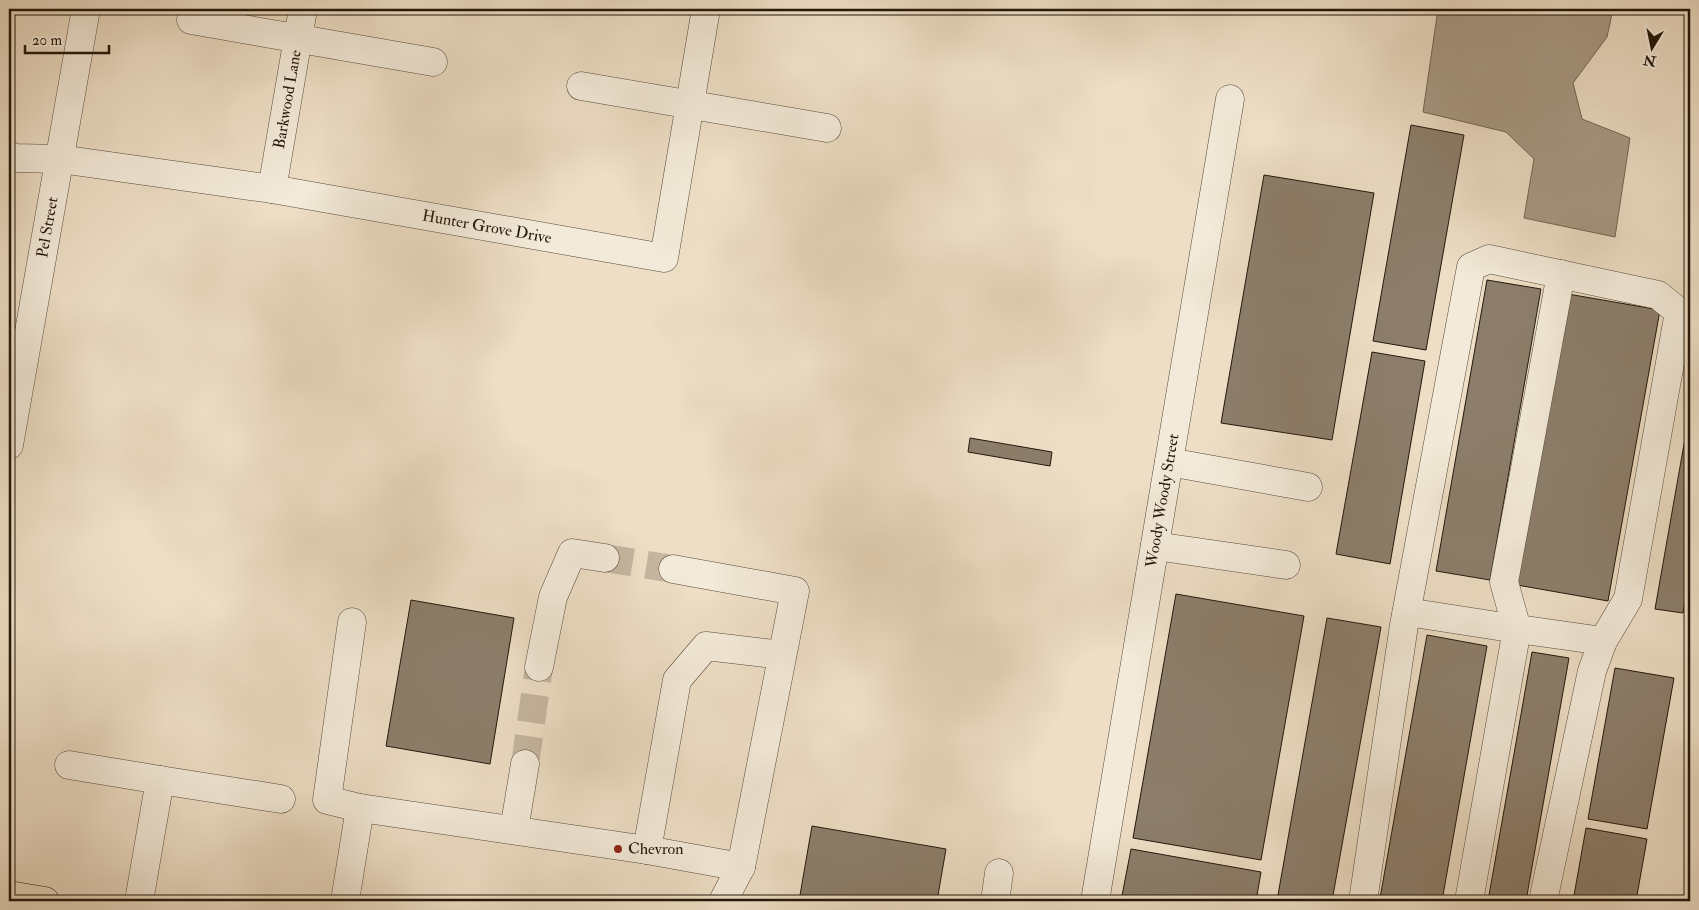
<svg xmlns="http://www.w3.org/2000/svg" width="1699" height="910" font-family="'IM FELL Double Pica',serif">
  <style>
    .water { fill: #a89a85; stroke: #736654 }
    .building { fill: #8c7e6b; stroke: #23170a }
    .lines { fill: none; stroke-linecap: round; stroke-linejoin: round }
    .minor-tunnel { stroke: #c5b6a0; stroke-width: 28; stroke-dasharray: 28 14; stroke-linecap: butt }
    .minor-casing { stroke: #564939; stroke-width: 29 }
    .highway-casing { stroke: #23170a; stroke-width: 29 }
    .minor { stroke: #f3ead9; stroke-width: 28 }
    .highway { stroke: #eddec5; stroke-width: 28 }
    .poi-dot { fill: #8f2418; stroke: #f3ead9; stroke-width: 2 }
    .labels { text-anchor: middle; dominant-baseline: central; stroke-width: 4.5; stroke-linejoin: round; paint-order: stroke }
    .street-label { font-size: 16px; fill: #23170a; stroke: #f3ead9 }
    .poi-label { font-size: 16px; fill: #23170a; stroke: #f3ead9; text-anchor: start }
  </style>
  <rect width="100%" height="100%" fill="#eddec5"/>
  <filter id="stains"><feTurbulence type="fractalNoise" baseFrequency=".004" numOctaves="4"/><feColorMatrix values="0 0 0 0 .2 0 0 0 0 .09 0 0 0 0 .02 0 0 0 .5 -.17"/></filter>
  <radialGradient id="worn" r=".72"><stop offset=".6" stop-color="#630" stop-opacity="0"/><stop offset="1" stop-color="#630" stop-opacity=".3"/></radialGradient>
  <path class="water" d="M 1438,9 L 1613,9 L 1607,37 L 1573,83 L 1582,119 L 1630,138 L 1615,237 L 1524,218 L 1534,159 L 1506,132 L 1423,112 Z"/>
  <path class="building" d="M 1411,125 L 1464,135 L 1426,350 L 1373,341 Z
    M 1264,175 L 1374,193 L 1332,440 L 1221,423 Z
    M 1487,280 L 1541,289 L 1490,580 L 1436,571 Z
    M 1568,294 L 1660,310 L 1608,601 L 1517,585 Z
    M 1372,352 L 1425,361 L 1390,564 L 1336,554 Z
    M 1690,410 L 1690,572 L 1683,613 L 1655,609 Z
    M 970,438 L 1052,452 L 1050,466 L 968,452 Z
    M 1176,594 L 1304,616 L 1261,860 L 1133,838 Z
    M 411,600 L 514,618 L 490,764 L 386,746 Z
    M 1327,618 L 1381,627 L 1332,901 L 1316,901 L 1278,895 Z
    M 1427,635 L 1487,646 L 1442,901 L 1399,901 L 1380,898 Z
    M 1532,652 L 1569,658 L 1526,901 L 1488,901 Z
    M 1615,668 L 1674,678 L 1647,829 L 1588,819 Z
    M 812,826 L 946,849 L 937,901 L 799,901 Z
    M 1586,828 L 1647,839 L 1636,901 L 1573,901 Z
    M 1131,849 L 1261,872 L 1256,901 L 1121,901 Z"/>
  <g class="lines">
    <path class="minor-tunnel" d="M 605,558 L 673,569
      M 525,764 L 539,667"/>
    <g class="minor-casing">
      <g id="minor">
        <path d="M 191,20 L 433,62"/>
        <path d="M 581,86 L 827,128"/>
        <path id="s1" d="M 9,155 L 15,158 L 60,159 L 272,189 L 664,258 L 706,9"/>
        <path id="s2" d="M 272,189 L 303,9"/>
        <path id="s3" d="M 9,445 L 86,9"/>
        <path d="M 1169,462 L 1308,487"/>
        <path d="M 1155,546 L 1286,565"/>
        <path d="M 673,569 L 795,591 L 741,867 L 723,901"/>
        <path d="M 1407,612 L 1517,629 L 1603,641"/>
        <path d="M 539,667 L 553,597 L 572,553 L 605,558"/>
        <path d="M 69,765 L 160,780"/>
        <path d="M 360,808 L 647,850 L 741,867"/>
        <path d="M 514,830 L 525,764"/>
        <path d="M 647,850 L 677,680 L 706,646 L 782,655"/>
        <path d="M 139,901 L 160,780 L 281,799"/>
        <path d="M 345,901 L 360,808 L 327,800 L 352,622"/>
        <path d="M 995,901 L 999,873"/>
        <path id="s4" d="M 1095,901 L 1230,99"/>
        <path d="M 1363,901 L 1404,625 L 1471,267 L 1489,259 L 1658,295 L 1679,312 L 1628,599 L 1603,641 L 1592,671 L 1543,901"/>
        <path d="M 1469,901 L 1517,629 L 1504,582 L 1561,274"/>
      </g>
    </g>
    <g class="highway-casing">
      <path id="highway" d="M 9,895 L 45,901"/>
    </g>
    <use href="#minor" class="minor"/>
    <use href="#highway" class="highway"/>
  </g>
  <circle class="poi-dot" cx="618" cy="849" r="5"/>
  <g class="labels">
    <g class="street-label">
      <text stroke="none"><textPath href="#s2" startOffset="91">Barkwood Lane</textPath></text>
      <text stroke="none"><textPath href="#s3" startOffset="221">Pel Street</textPath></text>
      <text stroke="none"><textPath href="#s1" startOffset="484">Hunter Grove Drive</textPath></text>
      <text stroke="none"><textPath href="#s4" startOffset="406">Woody Woody Street</textPath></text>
    </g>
    <g class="poi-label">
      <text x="628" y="849">Chevron</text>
    </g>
  </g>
  <rect width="1699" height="910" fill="none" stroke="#eddec5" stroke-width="30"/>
  <rect x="10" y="10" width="1679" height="890" fill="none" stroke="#23170a" stroke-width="2.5"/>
  <rect x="15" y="15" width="1669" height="880" fill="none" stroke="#23170a"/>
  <g transform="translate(1652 48) rotate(190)" stroke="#f3ead9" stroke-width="4" paint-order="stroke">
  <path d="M0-4L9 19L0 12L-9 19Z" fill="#23170a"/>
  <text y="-8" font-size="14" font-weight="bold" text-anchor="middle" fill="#23170a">N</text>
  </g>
  <path d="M25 45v8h84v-8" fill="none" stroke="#23170a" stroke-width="2.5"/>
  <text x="32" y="45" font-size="15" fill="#23170a" stroke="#f3ead9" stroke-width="4" paint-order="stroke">20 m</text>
  <rect width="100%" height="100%" filter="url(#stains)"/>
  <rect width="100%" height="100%" fill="url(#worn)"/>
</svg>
